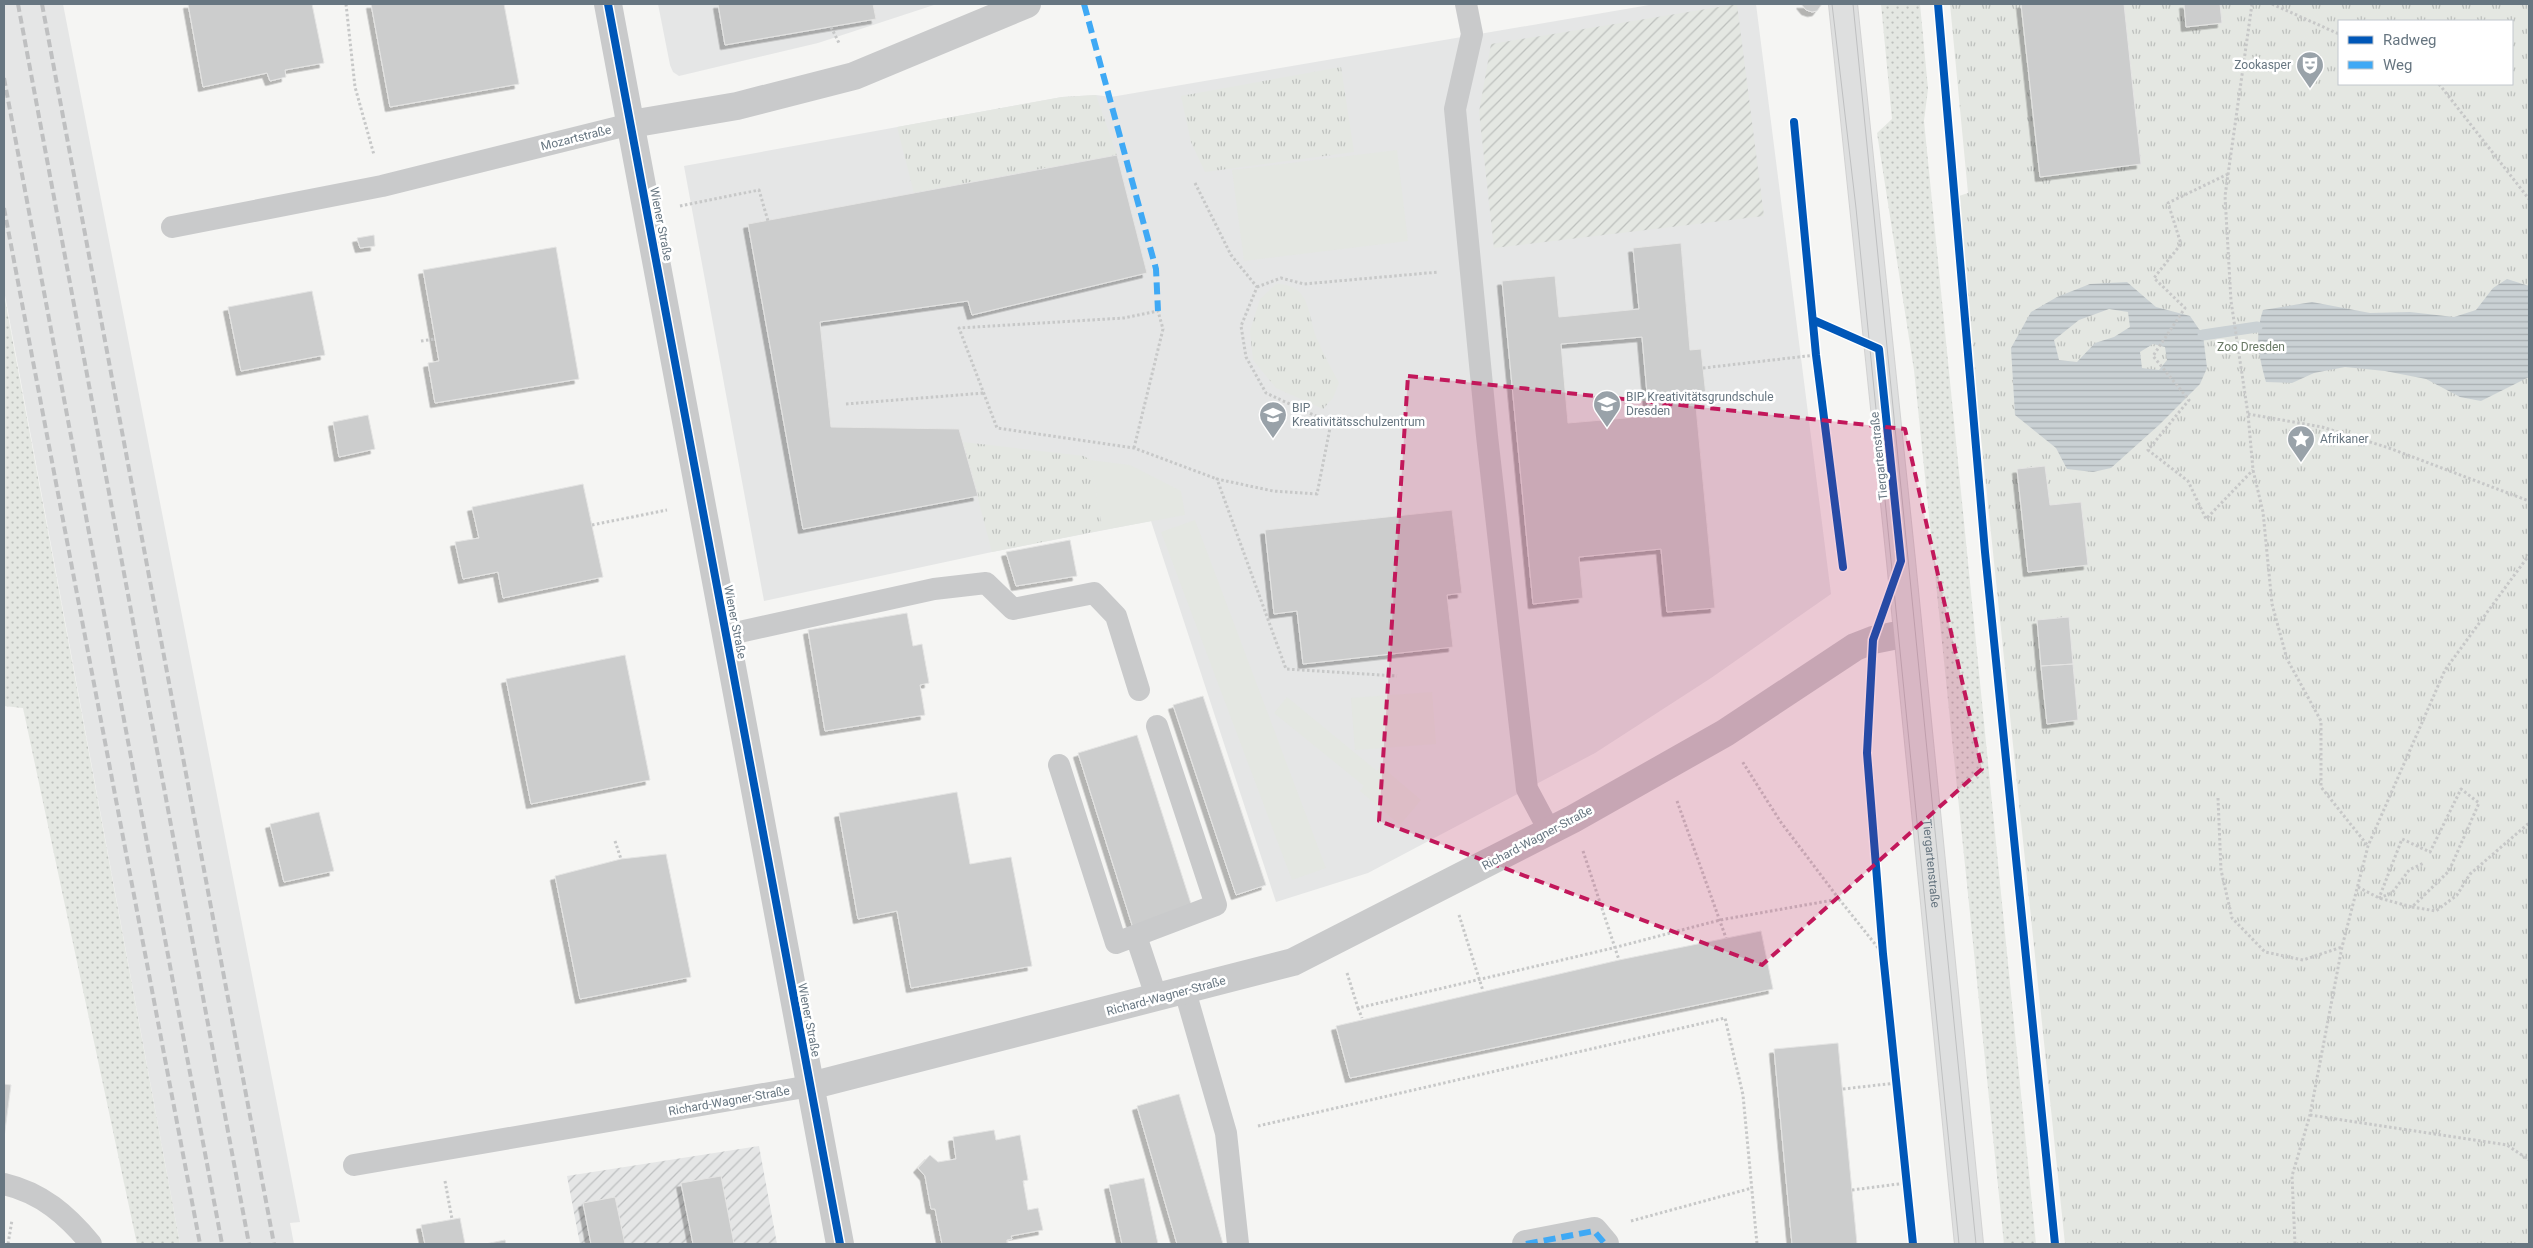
<svg xmlns="http://www.w3.org/2000/svg" width="2533" height="1248" font-family="Roboto,sans-serif">
  <style>
    .built { fill: #e5e6e6 }
    .industrial { fill: url(#industrial-furrows) }
    .grass { fill: url(#grass-dots) }
    .park { fill: url(#park-tufts); fill-rule: evenodd }
    .garden { fill: url(#garden-furrows) }
    .pitch { fill: #e4e7e2 }
    .water { fill: url(#water-rules); fill-rule: evenodd }
    .lines { fill: none; stroke-linecap: round; stroke-linejoin: round }
    .stream { stroke: #cad1d4; stroke-width: 11 }
    .building { fill: #cccdcd; stroke: #e4e4e3; fill-rule: evenodd; filter: url(#shadow) }
    .secondary-casing { stroke: #d2d2d2; stroke-width: 30 }
    .path { stroke: #c7c8c8; stroke-width: 3; stroke-dasharray: 2.5 2.5; stroke-linecap: butt }
    .lane { stroke: #c9cacb; stroke-width: 22 }
    .street { stroke: #c9cacb; stroke-width: 28 }
    .secondary { stroke: #dedfdf; stroke-width: 28 }
    .tram { stroke: #bfc0c1; stroke-width: 1 }
    .rail { stroke: #bfc0c1; stroke-width: 4; stroke-dasharray: 8 4; stroke-linecap: butt }
    .quiet { stroke: #3fa9f5; stroke-width: 6; stroke-dasharray: 12 6; stroke-linecap: butt }
    .cycleway-casing { stroke: #fff; stroke-width: 11 }
    .cycleway { stroke: #0057b8; stroke-width: 8 }
    .marked { fill: #c2185b; fill-opacity: 0.2; stroke: #c2185b; stroke-width: 4; stroke-dasharray: 10 6; stroke-linejoin: round }
    .labels { text-anchor: middle; dominant-baseline: central; stroke-width: 5; stroke-linejoin: round; paint-order: stroke }
    .poi-label { font-size: 12px; fill: #677681; stroke: #fff; text-anchor: start }
    .street-label { font-size: 12px; fill: #677681; stroke: #fff }
    .park-label { font-size: 12px; fill: #697965; stroke: #fff }
  </style>
  <defs>
    <pattern id="industrial-furrows" width="10" height="10" patternUnits="userSpaceOnUse" patternTransform="scale(1.25)"><rect width="10" height="10" fill="#e5e6e6"/><path d="M-1 1l2-2M0 10L10 0M9 11l2-2" fill="none" stroke="#bdbfc0"/></pattern>
    <pattern id="grass-dots" width="8" height="8" patternUnits="userSpaceOnUse" patternTransform="scale(1.25)"><rect width="8" height="8" fill="#e4e7e2"/><path d="M2 2h.1M6 6h.1" fill="none" stroke="#bdc0bd" stroke-width="1.8" stroke-linecap="round"/></pattern>
    <pattern id="park-tufts" width="24" height="20" patternUnits="userSpaceOnUse" patternTransform="scale(1.25)"><rect width="24" height="20" fill="#e4e7e2"/><path d="M3 7l-1-3M5 7V3M7 7l1-3M15 17l-1-3M17 17v-4M19 17l1-3" fill="none" stroke="#bdc0bd"/></pattern>
    <pattern id="garden-furrows" width="10" height="10" patternUnits="userSpaceOnUse" patternTransform="scale(1.25)"><rect width="10" height="10" fill="#e4e7e2"/><path d="M-1 1l2-2M0 10L10 0M9 11l2-2" fill="none" stroke="#bdc0bd"/></pattern>
    <pattern id="water-rules" width="6" height="5" patternUnits="userSpaceOnUse" patternTransform="scale(1.25)"><rect width="6" height="5" fill="#cad1d4"/><path d="M0 2.5h6" fill="none" stroke="#a8aeb1"/></pattern>
    <filter id="shadow"><feDropShadow dx="-4.5" dy="4.5" stdDeviation="0" flood-color="#0004"/></filter>
  </defs>
  <rect width="100%" height="100%" fill="#f5f5f3"/>
  <path class="built" d="M 4,4 L 63,4 L 300,1222 L 290,1223 L 294,1244 L 180,1244 L 4,290 Z
    M 658,4 L 937,4 L 818,43 L 679,76 L 673,72 L 670,65 Z
    M 1655,4 L 1756,4 L 1831,594 L 1711,678 L 1595,753 L 1368,873 L 1276,902 L 1151,521 L 992,552 L 764,601 L 684,166 L 1062,97 L 1096,95 L 1111,97 Z"/>
  <path class="industrial" d="M 759,1146 L 777,1244 L 580,1244 L 567,1176 Z"/>
  <path class="grass" d="M 1881,4 L 1920,4 L 1928,89 L 1924,121 L 2036,1244 L 2004,1244 L 1914,370 L 1877,133 L 1892,119 Z
    M 4,294 L 180,1244 L 137,1244 L 23,708 L 4,706 Z"/>
  <path class="park" d="M 1950,4 L 2529,4 L 2529,1244 L 2065,1244 L 1956,197 L 1968,193 ZM 2339,21 L 2512,21 L 2512,84 L 2339,84 Z
    M 1341,67 L 1354,152 L 1205,172 L 1191,142 L 1181,96 Z
    M 1096,95 L 1117,155 L 914,193 L 897,127 L 1062,97 Z
    M 1276,284 C 1313,284 1307,318 1318,341 C 1324,356 1332,369 1339,383 L 1333,398 L 1323,409 L 1276,388 L 1253,360 L 1250,331 L 1260,299 Z
    M 963,442 L 1084,456 L 1090,460 L 1103,530 L 992,552 Z"/>
  <path class="garden" d="M 1737,4 L 1764,216 L 1494,248 L 1479,112 L 1491,44 Z"/>
  <path class="pitch" d="M 1397,150 L 1408,241 L 1244,261 L 1232,170 Z
    M 1090,460 L 1130,465 L 1181,491 L 1185,515 L 1103,530 Z
    M 1195,520 L 1326,868 L 1292,880 L 1161,532 Z
    M 1432,692 L 1436,744 L 1355,750 L 1351,698 Z
    M 1287,697 L 1377,771 L 1381,766 L 1421,800 L 1400,825 L 1360,791 L 1364,786 L 1274,713 Z"/>
  <path class="water" d="M 2507,279 L 2529,286 L 2529,377 L 2481,401 L 2460,397 L 2426,379 L 2385,371 L 2345,367 L 2314,373 L 2292,383 L 2266,382 C 2259,356 2254,337 2263,310 L 2312,302 L 2370,313 L 2410,312 L 2454,317 L 2476,310 L 2493,288 Z
    M 2127,282 L 2156,307 L 2190,316 L 2203,335 L 2207,368 L 2200,384 L 2159,425 L 2111,468 L 2093,472 L 2067,469 L 2056,448 L 2015,415 L 2011,348 L 2031,312 L 2057,297 L 2090,284 ZM 2109,309 L 2128,312 L 2130,327 L 2114,337 L 2095,343 L 2077,362 L 2059,360 L 2054,340 L 2079,320 ZM 2153,344 L 2165,347 L 2167,360 L 2159,370 L 2142,368 L 2140,352 Z"/>
  <g class="lines">
    <path class="stream" d="M 2203,335 L 2257,327"/>
  </g>
  <path class="building" d="M 188,4 L 312,4 L 324,63 L 285,70 L 286,77 L 270,81 L 267,73 L 203,87 Z
    M 371,4 L 504,4 L 519,84 L 390,107 Z
    M 718,4 L 873,4 L 876,19 L 725,45 Z
    M 1801,4 L 1822,4 L 1817,11 L 1812,12 L 1806,10 Z
    M 2021,4 L 2124,4 L 2141,164 L 2040,177 Z
    M 2184,4 L 2220,4 L 2222,23 L 2186,27 Z
    M 1117,155 L 1147,273 L 972,315 L 968,301 L 820,322 L 831,427 L 959,429 L 978,496 L 803,529 L 748,224 Z
    M 374,235 L 375,246 L 360,248 L 357,238 Z
    M 1681,243 L 1690,350 L 1701,349 L 1706,396 L 1695,396 L 1715,608 L 1667,612 L 1661,549 L 1579,557 L 1583,598 L 1533,604 L 1502,281 L 1555,276 L 1559,317 L 1639,309 L 1633,248 ZM 1642,337 L 1649,416 L 1568,423 L 1561,344 Z
    M 556,247 L 579,379 L 435,403 L 428,363 L 439,361 L 423,270 Z
    M 312,291 L 325,355 L 241,371 L 228,307 Z
    M 368,415 L 375,449 L 339,457 L 333,422 Z
    M 2045,466 L 2050,505 L 2081,502 L 2088,565 L 2028,572 L 2017,469 Z
    M 583,484 L 603,577 L 503,598 L 498,572 L 463,579 L 455,542 L 479,538 L 472,507 Z
    M 1452,510 L 1462,593 L 1447,595 L 1453,647 L 1303,664 L 1297,611 L 1274,614 L 1265,530 Z
    M 1070,540 L 1077,576 L 1016,586 L 1006,552 Z
    M 907,613 L 913,646 L 922,644 L 929,683 L 920,685 L 925,715 L 825,731 L 808,630 Z
    M 2069,617 L 2073,664 L 2041,666 L 2037,620 Z
    M 625,655 L 650,780 L 531,804 L 506,679 Z
    M 2073,664 L 2078,720 L 2047,724 L 2041,666 Z
    M 1203,696 L 1266,885 L 1236,895 L 1173,705 Z
    M 1137,735 L 1193,910 L 1133,928 L 1078,753 Z
    M 957,792 L 970,864 L 1011,857 L 1032,966 L 911,988 L 897,911 L 858,919 L 839,813 Z
    M 319,812 L 334,871 L 284,882 L 270,824 Z
    M 666,854 L 691,977 L 580,999 L 555,876 L 621,859 Z
    M 1761,931 L 1773,989 L 1350,1078 L 1336,1026 L 1619,960 Z
    M 1838,1043 L 1857,1244 L 1792,1244 L 1774,1049 Z
    M 4,1084 L 11,1085 L 4,1138 Z
    M 1179,1094 L 1223,1244 L 1177,1244 L 1137,1106 Z
    M 994,1130 L 996,1140 L 1020,1135 L 1028,1180 L 1023,1181 L 1028,1210 L 1038,1208 L 1043,1230 L 1011,1236 L 1012,1239 L 1007,1240 L 1007,1244 L 942,1244 L 935,1209 L 931,1209 L 925,1176 L 918,1168 L 930,1155 L 938,1162 L 956,1159 L 953,1137 Z
    M 721,1176 L 734,1244 L 693,1244 L 681,1183 Z
    M 1144,1178 L 1158,1244 L 1122,1244 L 1109,1185 Z
    M 615,1197 L 625,1244 L 591,1244 L 583,1203 Z
    M 460,1218 L 465,1244 L 425,1244 L 421,1225 Z
    M 505,1240 L 506,1244 L 485,1244 Z"/>
  <g class="lines">
    <g class="secondary-casing">
      <g id="secondary">
        <path id="s1" d="M 1843,4 L 1901,561 L 1969,1244"/>
      </g>
    </g>
    <path class="path" d="M 346,4 L 355,87 L 374,155
      M 2252,4 L 2225,196 L 2231,301 L 2248,414 L 2253,470 L 2263,512 L 2272,604 L 2287,659 L 2321,721 L 2321,787 L 2368,846
      M 2272,4 L 2339,34
      M 831,27 L 839,43
      M 2439,84 L 2529,199
      M 2228,174 L 2168,203 L 2181,244 L 2154,278 L 2185,308 L 2153,356 L 2189,400 L 2148,450 L 2188,481 L 2206,519 L 2253,470
      M 1195,183 L 1231,255 L 1257,287 L 1241,326 L 1246,357 L 1266,393 L 1331,423 L 1317,494 L 1273,491 L 1217,479 L 1286,669 L 1397,676
      M 680,206 L 759,190 L 768,221
      M 1257,287 L 1281,278 L 1304,284 L 1439,272
      M 421,341 L 435,339
      M 1703,368 L 1816,355
      M 846,404 L 984,393
      M 2248,414 L 2322,427 L 2389,448 L 2529,501
      M 1134,448 L 1163,329 L 1158,311 L 1124,318 L 959,328 L 997,428 L 1134,448 L 1217,479
      M 592,525 L 667,510
      M 2218,798 L 2221,870 L 2232,918 L 2265,952 L 2303,960 L 2342,947
      M 1677,801 L 1726,938
      M 615,841 L 621,859
      M 1583,851 L 1619,960
      M 2358,887 L 2379,898 L 2412,907 L 2449,871 L 2479,803 L 2461,789 L 2430,852 L 2402,839 L 2379,898
      M 2379,898 L 2392,893 L 2409,870 L 2424,863
      M 1839,899 L 1883,954
      M 2412,907 L 2436,911 L 2457,895 L 2470,874 L 2529,823
      M 1459,915 L 1483,991
      M 1347,973 L 1358,1008 L 1613,948 L 1720,920 L 1839,899 L 1780,821 L 1742,761
      M 1358,1008 L 1362,1018
      M 1843,1089 L 1896,1083
      M 2310,1115 L 2507,1145 L 2529,1160
      M 1258,1126 L 1725,1018 L 1743,1095 L 1757,1244
      M 445,1181 L 452,1219
      M 1852,1190 L 1906,1183
      M 1631,1221 L 1752,1188
      M 8,1244 L 12,1220
      M 2295,1244 L 2292,1176 L 2310,1115 L 2342,947 L 2368,846 L 2445,670 L 2529,555"/>
    <path class="lane" d="M 1466,4 L 1472,34 L 1455,109 L 1487,436 L 1527,789 L 1550,832
      M 172,227 L 382,186 L 631,124
      M 726,635 L 934,589 L 986,583 L 1013,609 L 1094,593 L 1116,616 L 1139,690
      M 1059,765 L 1116,943 L 1216,905 L 1157,726
      M 1136,936 L 1157,999
      M 1185,991 L 1226,1133 L 1238,1244
      M 354,1165 L 810,1086
      M 4,1184 C 42,1193 67,1215 91,1244"/>
    <path class="street" d="M 608,4 L 840,1244
      M 631,124 L 737,106 L 854,76 L 1027,4
      M 810,1086 L 1293,962 L 1573,819 L 1725,733 L 1855,647 L 1873,640 L 1908,633
      M 1526,1244 L 1594,1231 L 1605,1244"/>
    <use href="#secondary" class="secondary"/>
    <path class="tram" d="M 1832,4 L 1856,208 L 1959,1244
      M 1853,4 L 1976,1244"/>
    <path class="rail" d="M 18,4 L 249,1244
      M 42,4 L 274,1244
      M 4,78 L 222,1244
      M 4,208 L 200,1244"/>
    <path class="quiet" d="M 1084,4 L 1156,269 L 1158,311
      M 1526,1244 L 1594,1231 L 1605,1244"/>
    <g class="cycleway-casing">
      <path id="cycleway" d="M 608,4 L 840,1244
        M 1938,4 L 1985,552 L 2055,1244
        M 1794,122 L 1816,355 L 1843,567
        M 1813,320 L 1879,349 L 1901,561 L 1873,640 L 1867,753 L 1883,954 L 1913,1244"/>
    </g>
    <use href="#cycleway" class="cycleway"/>
  </g>
  <path class="marked" d="M 1408,376 L 1905,429 L 1982,769 L 1762,965 L 1379,821 Z"/>
  <defs>
    <g id="theatre-pin" transform="scale(1.4375)"><path d="M0 17L-7.5 6A9.5 9.5 0 1 1 7.5 6Z" fill="#99a2a9" stroke="#fff"/><path d="M-5-5.5Q0-4 5-5.5V0Q5 5 0 6Q-5 5-5 0ZM-3.3-2.5H-1v1.5H-3.3ZM1-2.5H3.3v1.5H1ZM-2.8 1Q0 5.5 2.8 1Z" fill="#fff"/></g>
    <g id="school-pin" transform="scale(1.4375)"><path d="M0 17L-7.5 6A9.5 9.5 0 1 1 7.5 6Z" fill="#99a2a9" stroke="#fff"/><path d="M0-5L7-2L0 1L-7-2ZM-4 1L0 2.5L4 1V4Q0 6-4 4Z" fill="#fff"/></g>
    <g id="sight-pin" transform="scale(1.4375)"><path d="M0 17L-7.5 6A9.5 9.5 0 1 1 7.5 6Z" fill="#99a2a9" stroke="#fff"/><path d="M0-6L1.8-2.2L6-1.7L2.9 1.2L3.7 5.4L0 3.3L-3.7 5.4L-2.9 1.2L-6-1.7L-1.8-2.2Z" fill="#fff"/></g>
  </defs>
  <g fill-rule="evenodd">
    <use href="#theatre-pin" x="2310" y="65"/>
    <use href="#school-pin" x="1607" y="404"/>
    <use href="#school-pin" x="1273" y="415"/>
    <use href="#sight-pin" x="2301" y="439"/>
  </g>
  <g class="labels">
    <g class="poi-label">
      <text x="2291" y="65" text-anchor="end">Zookasper</text>
      <text x="1626" y="397">BIP Kreativitätsgrundschule<tspan x="1626" dy="14">Dresden</tspan></text>
      <text x="1292" y="408">BIP<tspan x="1292" dy="14">Kreativitätsschulzentrum</tspan></text>
      <text x="2320" y="439">Afrikaner</text>
    </g>
    <g class="street-label">
      <text transform="translate(576 138) rotate(-14)">Mozartstraße</text>
      <text transform="translate(661 224) rotate(79)">Wiener Straße</text>
      <text transform="translate(1879 456) rotate(-96)">Tiergartenstraße</text>
      <text transform="translate(735 622) rotate(79)">Wiener Straße</text>
      <text transform="translate(1537 838) rotate(-28)">Richard-Wagner-Straße</text>
      <text stroke="none"><textPath href="#s1" startOffset="864">Tiergartenstraße</textPath></text>
      <text transform="translate(1166 996) rotate(-15)">Richard-Wagner-Straße</text>
      <text transform="translate(809 1020) rotate(79)">Wiener Straße</text>
      <text transform="translate(729 1101) rotate(-10)">Richard-Wagner-Straße</text>
    </g>
    <g class="park-label">
      <text x="2251" y="347">Zoo Dresden</text>
    </g>
  </g>
  <rect width="2533" height="1248" fill="none" stroke="#677681" stroke-width="10"/>
  <rect x="2338" y="20" width="175" height="65" fill="#ffffff" stroke="#c2c8cd"/>
  <rect x="2348" y="36" width="25" height="8" fill="#0057b8" stroke="#c2c8cd"/>
  <text x="2383" y="45" font-size="15" fill="#677681">Radweg</text>
  <rect x="2348" y="61" width="25" height="8" fill="#3fa9f5" stroke="#c2c8cd"/>
  <text x="2383" y="70" font-size="15" fill="#677681">Weg</text>
</svg>
